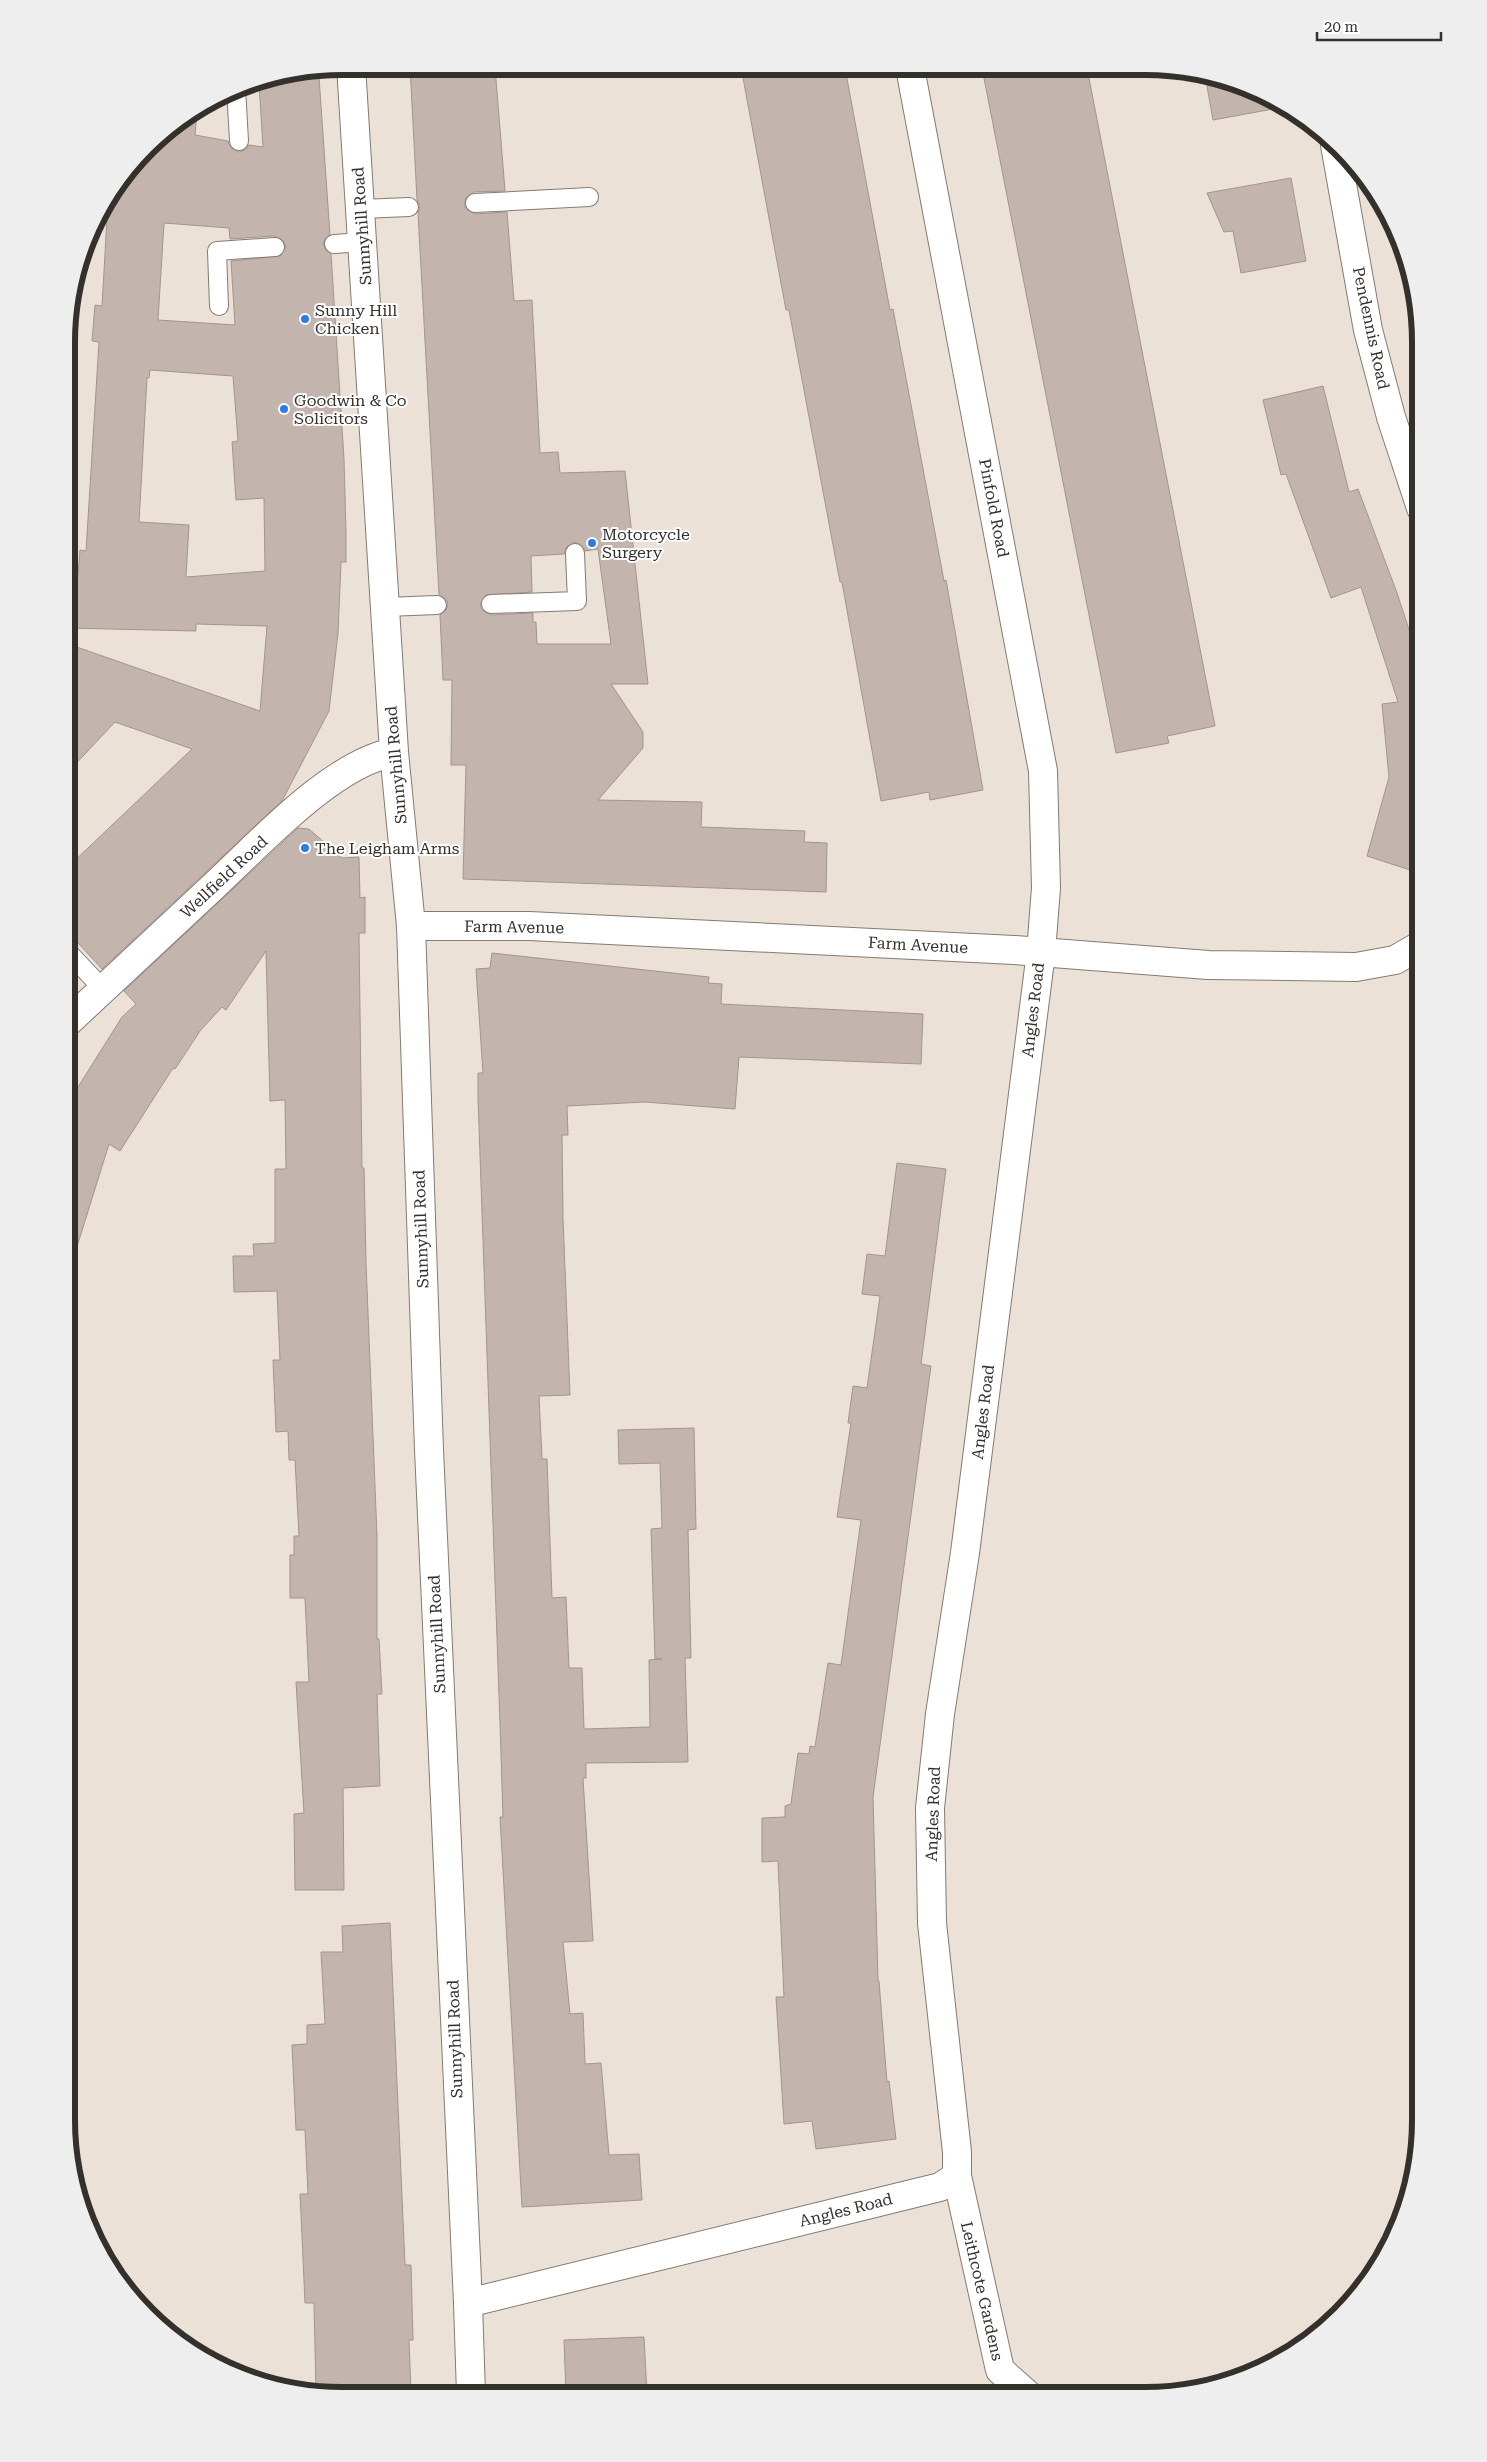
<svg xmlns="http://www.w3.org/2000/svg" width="1487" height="2462" font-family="'Roboto Serif',serif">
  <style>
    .commercial { fill: #ead5c7 }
    .building { fill: #c3b5ae; stroke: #a2958f; fill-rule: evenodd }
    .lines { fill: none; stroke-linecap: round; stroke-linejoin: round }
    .service-casing { stroke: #847a71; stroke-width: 20 }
    .minor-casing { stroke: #847a71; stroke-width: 30 }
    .service { stroke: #fff; stroke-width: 18 }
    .minor { stroke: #fff; stroke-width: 28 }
    .poi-dot { fill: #2d7be7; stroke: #fff; stroke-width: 2 }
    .labels { text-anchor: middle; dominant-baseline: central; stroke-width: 4; stroke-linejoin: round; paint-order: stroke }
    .street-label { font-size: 16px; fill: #34302c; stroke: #fff }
    .poi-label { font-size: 16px; fill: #34302c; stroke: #fff; text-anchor: start }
    .rim { fill: none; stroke: #34302c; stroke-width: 6 }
  </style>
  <rect width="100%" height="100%" fill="#ebe1d7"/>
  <path class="commercial" d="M 319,71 L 319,77 L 272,80 Z"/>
  <path class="building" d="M 410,66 L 495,67 L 505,191 L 474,192 L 466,198 L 464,204 L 466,209 L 475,214 L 507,212 L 514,301 L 532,300 L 540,453 L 558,452 L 560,473 L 625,471 L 648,684 L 611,684 L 643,732 L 643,748 L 598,800 L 702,802 L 701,827 L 805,831 L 804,842 L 827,843 L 826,892 L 463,879 L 466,765 L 451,765 L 452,680 L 443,680 L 440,615 L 446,610 L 448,604 L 446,599 L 439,595 L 418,213 L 420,206 L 417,200 ZM 574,542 L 580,544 L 585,551 L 598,549 L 611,644 L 537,644 L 536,622 L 533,622 L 533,613 L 491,615 L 482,610 L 480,604 L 486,595 L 532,592 L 531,556 L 564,554 L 566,548 Z
    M 741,67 L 845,68 L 890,310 L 893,309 L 944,581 L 946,580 L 983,790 L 930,800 L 929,792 L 881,801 L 842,582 L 840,582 L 789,310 L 786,310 Z
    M 1008,68 L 1087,68 L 1215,726 L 1167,736 L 1169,743 L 1116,753 L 983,73 Z
    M 1205,75 L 1251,87 L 1284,107 L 1213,120 Z
    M 319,77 L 330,235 L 325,239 L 323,244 L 326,250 L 331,254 L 344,459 L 346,532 L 346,562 L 341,562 L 338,633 L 329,711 L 282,801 L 102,969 L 68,932 L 68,867 L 192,749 L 115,722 L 68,772 L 68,644 L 260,711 L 267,626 L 196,624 L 196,631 L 68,628 L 68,595 L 78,575 L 80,550 L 86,551 L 99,342 L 92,341 L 95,305 L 102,306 L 108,202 L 160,135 L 197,112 L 195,135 L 228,141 L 230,147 L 239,152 L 245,150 L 249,145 L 263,147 L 259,83 ZM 164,223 L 229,228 L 230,239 L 274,236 L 283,241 L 286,247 L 280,256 L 231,261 L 235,325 L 158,320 ZM 150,370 L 233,376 L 238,441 L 232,442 L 236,500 L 264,498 L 265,571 L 186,577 L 189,525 L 139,522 L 147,378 L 149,378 Z
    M 1291,178 L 1306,261 L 1241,273 L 1233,231 L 1224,232 L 1207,193 Z
    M 1323,386 L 1349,492 L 1358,489 L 1397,593 L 1421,666 L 1421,850 L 1413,871 L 1367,856 L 1389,777 L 1382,704 L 1398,702 L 1361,587 L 1331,598 L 1286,474 L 1281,475 L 1263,400 Z
    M 298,828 L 309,829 L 342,858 L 359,857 L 360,898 L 365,897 L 365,933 L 359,933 L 362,1168 L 364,1168 L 366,1263 L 377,1536 L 377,1639 L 379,1639 L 382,1694 L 377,1694 L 380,1786 L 343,1788 L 344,1890 L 295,1890 L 294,1814 L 304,1813 L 296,1682 L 309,1682 L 305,1598 L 290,1598 L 290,1555 L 294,1555 L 294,1536 L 299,1536 L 295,1460 L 289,1460 L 288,1431 L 276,1432 L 273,1360 L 280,1360 L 277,1291 L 234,1292 L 233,1256 L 254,1256 L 253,1244 L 275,1243 L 275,1169 L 286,1169 L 285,1100 L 270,1101 L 266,951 L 226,1010 L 222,1007 L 200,1031 L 175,1069 L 173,1068 L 120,1151 L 109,1144 L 75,1253 L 67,1251 L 68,1103 L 122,1017 L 136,1004 L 124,991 Z
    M 492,953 L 709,977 L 708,983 L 722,984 L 721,1004 L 923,1014 L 921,1064 L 739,1057 L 735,1109 L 645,1102 L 567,1106 L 568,1135 L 562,1135 L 563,1218 L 570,1395 L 539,1396 L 542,1459 L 547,1459 L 552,1598 L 566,1597 L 569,1668 L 582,1668 L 584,1729 L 650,1727 L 649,1660 L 662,1659 L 655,1659 L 651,1529 L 662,1528 L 660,1463 L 619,1464 L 618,1430 L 694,1428 L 696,1529 L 688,1530 L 691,1658 L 685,1658 L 688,1762 L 586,1763 L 586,1778 L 583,1778 L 593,1941 L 563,1942 L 570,2014 L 583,2013 L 585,2064 L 601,2063 L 609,2155 L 639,2154 L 642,2200 L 522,2207 L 500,1817 L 503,1817 L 500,1723 L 478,1098 L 478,1073 L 483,1073 L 476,969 L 490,968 Z
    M 897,1163 L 946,1169 L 921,1364 L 931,1366 L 873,1797 L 878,1981 L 879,1981 L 887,2082 L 889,2081 L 896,2139 L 816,2149 L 812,2121 L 784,2124 L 776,1997 L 784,1997 L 778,1861 L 762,1862 L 762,1818 L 785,1817 L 785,1806 L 791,1804 L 798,1753 L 809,1754 L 810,1746 L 815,1747 L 828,1663 L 841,1665 L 861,1520 L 837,1517 L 851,1423 L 848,1423 L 853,1386 L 867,1388 L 880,1296 L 862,1294 L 867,1254 L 885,1256 Z
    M 390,1923 L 405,2265 L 411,2265 L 413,2340 L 409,2340 L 411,2394 L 316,2393 L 314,2303 L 305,2303 L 301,2214 L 300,2194 L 308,2194 L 305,2130 L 296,2130 L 292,2045 L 307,2044 L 307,2025 L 325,2024 L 321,1952 L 343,1952 L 342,1926 Z
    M 644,2337 L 647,2394 L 566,2394 L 564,2340 Z"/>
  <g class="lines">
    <g class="service-casing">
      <path id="service" d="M 236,88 L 239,141
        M 475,203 L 589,197
        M 361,209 L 409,207
        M 334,244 L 363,242
        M 219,306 L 217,251 L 275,247
        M 491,604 L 577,601 L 575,553
        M 386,607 L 437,605
        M 68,952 L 103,989"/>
    </g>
    <g class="minor-casing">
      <path id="minor" d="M 351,66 L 394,752 L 411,926 L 429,1450 L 468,2303 L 471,2394
        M 910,68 L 1043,771 L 1046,888 L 1041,952 L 965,1553 L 940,1714 L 930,1808 L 932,1923 L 957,2152 L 957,2176 L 1000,2370 L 1028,2395
        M 1335,145 L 1368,330 L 1391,417 L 1421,508
        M 411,926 L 529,926 L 1014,950 L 1208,965 L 1356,967 L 1395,960 L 1421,945
        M 68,1022 C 117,976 166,930 216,884 C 262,841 332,764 394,752
        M 468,2303 L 940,2187 L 957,2176"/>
    </g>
    <use href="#service" class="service"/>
    <use href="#minor" class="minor"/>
  </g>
  <g class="poi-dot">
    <circle cx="305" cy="319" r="5"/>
    <circle cx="284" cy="409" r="5"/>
    <circle cx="592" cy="543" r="5"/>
    <circle cx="305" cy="848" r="5"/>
  </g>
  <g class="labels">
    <g class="street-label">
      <text transform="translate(362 226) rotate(-94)">Sunnyhill Road</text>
      <text transform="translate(1371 328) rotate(78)">Pendennis Road</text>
      <text transform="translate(994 508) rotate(79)">Pinfold Road</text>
      <text transform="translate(396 765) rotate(-95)">Sunnyhill Road</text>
      <text transform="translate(224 877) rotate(-43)">Wellfield Road</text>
      <text transform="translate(514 927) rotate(1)">Farm Avenue</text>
      <text transform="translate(918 945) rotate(3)">Farm Avenue</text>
      <text transform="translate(1033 1010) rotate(-83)">Angles Road</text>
      <text transform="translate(421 1229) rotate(-92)">Sunnyhill Road</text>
      <text transform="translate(983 1412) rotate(-83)">Angles Road</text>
      <text transform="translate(437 1634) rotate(-93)">Sunnyhill Road</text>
      <text transform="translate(933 1814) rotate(-88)">Angles Road</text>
      <text transform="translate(455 2039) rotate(-92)">Sunnyhill Road</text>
      <text transform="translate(846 2210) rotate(-14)">Angles Road</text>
      <text transform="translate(982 2291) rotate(77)">Leithcote Gardens</text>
    </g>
    <g class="poi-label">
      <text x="315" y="310">Sunny Hill<tspan x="315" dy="18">Chicken</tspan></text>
      <text x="294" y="400">Goodwin &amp; Co<tspan x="294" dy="18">Solicitors</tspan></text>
      <text x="602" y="534">Motorcycle<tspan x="602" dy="18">Surgery</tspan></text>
      <text x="315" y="848">The Leigham Arms</text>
    </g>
  </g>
  <path d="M0 0H1487V2462H0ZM342 75H1145A267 267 0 0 1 1412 342V2120A267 267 0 0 1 1145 2387H342A267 267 0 0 1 75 2120V342A267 267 0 0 1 342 75Z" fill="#efeeee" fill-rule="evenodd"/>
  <path class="rim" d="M342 75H1145A267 267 0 0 1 1412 342V2120A267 267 0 0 1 1145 2387H342A267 267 0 0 1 75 2120V342A267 267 0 0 1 342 75Z"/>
  <path d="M1317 32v8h124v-8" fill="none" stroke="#34302c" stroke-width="2.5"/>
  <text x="1324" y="32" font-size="15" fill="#34302c" stroke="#ffffff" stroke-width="4" paint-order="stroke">20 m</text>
</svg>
